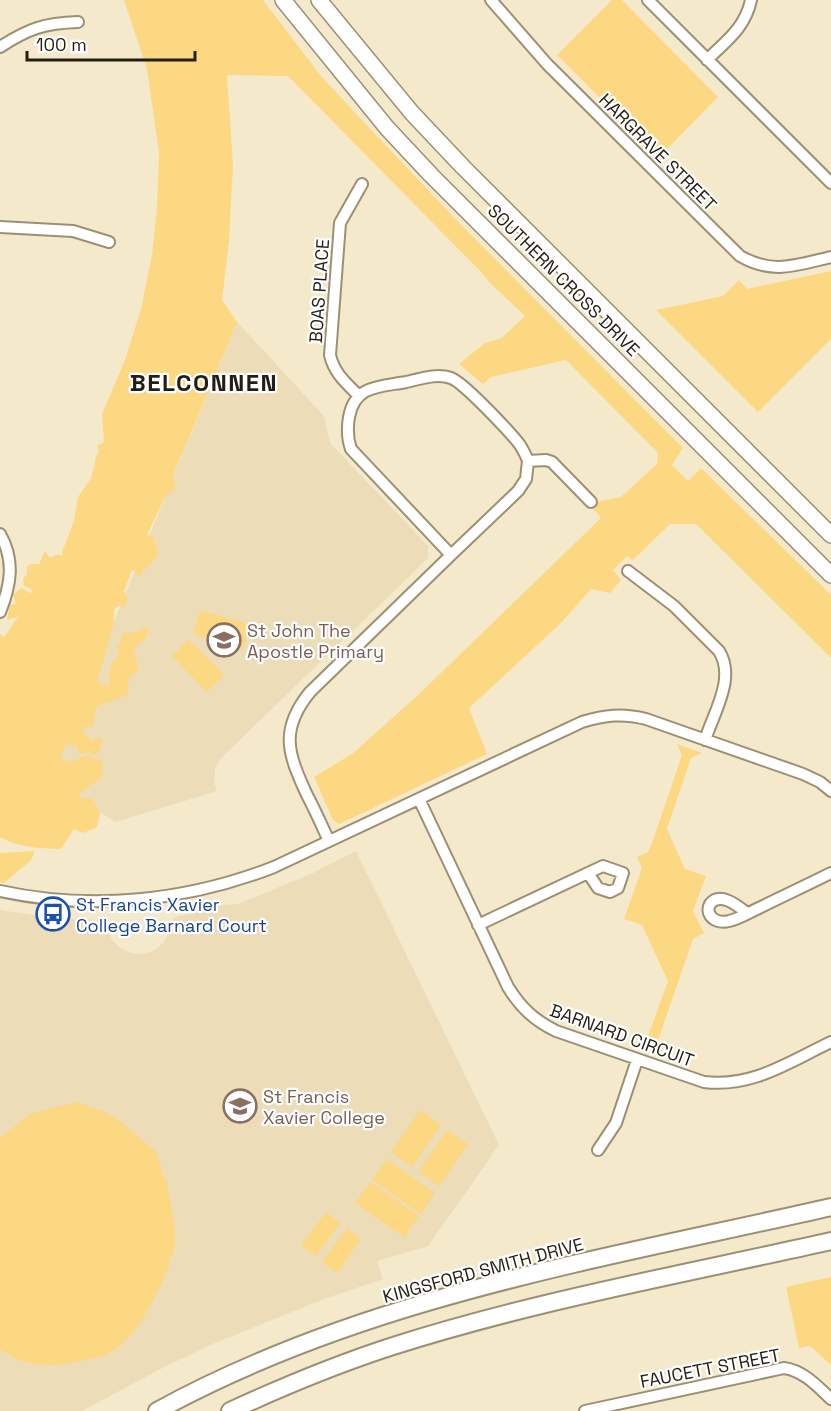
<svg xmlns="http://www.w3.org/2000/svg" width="831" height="1411" font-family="'Space Grotesk',sans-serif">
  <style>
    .built { fill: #ecdcb7 }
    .green { fill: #fcd883 }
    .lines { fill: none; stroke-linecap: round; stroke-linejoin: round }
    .street-casing { stroke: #9c9074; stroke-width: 14 }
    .secondary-casing { stroke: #9c9074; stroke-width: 18 }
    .primary-casing { stroke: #9c9074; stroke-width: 20 }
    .street { stroke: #fff; stroke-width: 10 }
    .secondary { stroke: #fff; stroke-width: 15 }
    .primary { stroke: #fff; stroke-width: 16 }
    .labels { text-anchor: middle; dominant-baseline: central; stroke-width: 4.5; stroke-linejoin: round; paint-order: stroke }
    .street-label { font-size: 18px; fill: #231e13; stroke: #fff }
    .education-label { font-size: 18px; fill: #785e54; stroke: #fff; text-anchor: start }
    .transit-label { font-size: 18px; fill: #164399; stroke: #fff; text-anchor: start }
    .district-label { font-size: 24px; font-weight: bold; letter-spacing: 1.5px; fill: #231e13; stroke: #fff }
  </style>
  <rect width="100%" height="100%" fill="#f5e9cb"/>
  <path class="built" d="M 237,322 L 324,416 L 330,443 L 428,546 L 428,558 L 220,759 L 215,769 L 214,782 L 217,791 L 116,822 L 40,779 L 73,722 Z
    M 356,851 L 499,1145 L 428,1246 L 377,1261 L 383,1279 L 324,1299 L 215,1343 L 166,1366 L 82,1411 L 0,1411 L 0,910 L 46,917 L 98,921 L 105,925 L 112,940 L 120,948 L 131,953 L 144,954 L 155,950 L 163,943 L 169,933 L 173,918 L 221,905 L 238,904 L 313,873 Z"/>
  <path class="green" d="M 124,0 L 263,0 L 321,76 L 376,135 L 465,229 L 683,448 L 672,465 L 688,481 L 701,468 L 831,595 L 831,658 L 696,524 L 670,524 L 633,560 L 627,556 L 613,570 L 621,580 L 610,593 L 591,589 L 560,624 L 469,708 L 487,754 L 339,824 L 333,820 L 314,777 L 352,754 L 417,696 L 601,518 L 592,507 L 596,502 L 621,497 L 657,464 L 658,453 L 566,360 L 491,377 L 483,384 L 459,364 L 485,343 L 502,338 L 525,316 L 490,283 L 483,274 L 288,76 L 227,75 L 233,164 L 229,242 L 222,300 L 237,322 L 174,474 L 175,489 L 166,495 L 147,535 L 154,537 L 158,555 L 139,576 L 132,570 L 124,591 L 127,598 L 125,606 L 118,606 L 114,610 L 114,623 L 97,682 L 110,687 C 108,672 109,665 119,654 L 116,648 L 121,643 L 121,636 L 126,632 L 133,633 L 146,627 L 150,629 L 144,642 L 138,643 L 134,652 L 139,670 L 129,677 L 127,695 L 96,707 L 93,726 L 84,728 L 82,732 L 93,741 L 96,738 L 102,739 L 101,748 L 97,754 L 92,755 L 89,750 L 86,753 L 79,753 L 77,746 L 66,744 L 60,757 L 71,762 L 87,755 L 103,762 L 102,777 L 78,794 L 83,799 L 92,798 L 100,813 L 97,827 L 83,833 L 74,829 L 61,849 C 39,848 20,848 0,837 L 0,634 L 4,637 L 18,617 L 7,620 L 10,605 L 16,604 L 13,595 L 21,588 L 31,593 L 33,590 L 24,586 L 23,579 L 27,574 L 27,566 L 32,564 L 39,564 L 45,551 L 50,558 L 56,555 L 63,555 L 62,552 L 74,521 L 78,497 L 91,478 L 95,463 L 95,459 L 99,450 L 97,446 L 104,442 L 102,414 L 125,360 L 141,309 L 152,255 L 157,207 L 159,153 L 147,69 Z
    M 612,0 L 622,0 L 718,97 L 659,157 L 557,55 Z
    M 831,271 L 831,339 L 758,412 L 656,310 L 723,296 L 739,280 L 747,289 Z
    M 200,610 L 250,624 L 243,649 L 193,634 Z
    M 189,640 L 224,675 L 207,692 L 172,656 Z
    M 677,744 L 702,753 L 691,758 L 667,829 L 685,869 L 706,876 L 693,911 L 704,933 L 693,939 L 657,1043 L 662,1053 L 637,1045 L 647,1039 L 668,981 L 642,925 L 624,919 L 642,868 L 637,857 L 648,852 L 652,843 L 682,755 Z
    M 35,851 L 31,860 L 4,883 L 0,882 L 0,853 Z
    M 77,1102 L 107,1113 L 125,1125 L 156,1152 L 165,1180 L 168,1181 L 167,1185 C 170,1195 177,1235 175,1244 C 169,1274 140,1335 114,1350 C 100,1359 85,1360 70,1363 C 45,1368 20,1364 0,1349 L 0,1138 L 30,1114 Z
    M 420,1110 L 441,1125 L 412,1167 L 391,1152 Z
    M 447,1130 L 468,1144 L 439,1186 L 418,1172 Z
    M 387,1159 L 435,1193 L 421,1214 L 372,1180 Z
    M 370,1182 L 419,1216 L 404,1237 L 355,1203 Z
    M 326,1212 L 340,1223 L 316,1256 L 301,1246 Z
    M 347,1228 L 361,1239 L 337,1273 L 322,1262 Z
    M 831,1277 L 831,1365 L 810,1346 L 799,1348 L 786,1287 Z"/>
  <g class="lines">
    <g class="street-casing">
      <path id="street" d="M 491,0 L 547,64 L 740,256 C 773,275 796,265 831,257
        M 648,0 L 831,183
        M 0,47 C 28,29 44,23 78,22
        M 707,60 C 727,40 745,28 751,0
        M 0,227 L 73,231 L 109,242
        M 358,395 C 346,383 334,373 330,355 L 340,223 L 362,184
        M 528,461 L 526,479 L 518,491 L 451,555 L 351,449 C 347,438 347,429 349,417 C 355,385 379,387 406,382 C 420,379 436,373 451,378 C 463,382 511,433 520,445 C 523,450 526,455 528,461 L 546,460 L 552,462 L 591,502
        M 0,534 C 15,560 11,585 0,612
        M 628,571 L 674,606 L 719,651 C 736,678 714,712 705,740
        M 419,799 L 508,987 C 521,1008 534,1020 556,1031 L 704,1082 C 752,1088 789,1062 831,1042
        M 329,841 C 322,826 315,810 307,795 C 288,754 279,730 310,692 L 451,555
        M 0,891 C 92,911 187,901 274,867 L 582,722 C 605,715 622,713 646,719 L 803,774 L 820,782 L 831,791
        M 747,913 C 738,906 720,891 710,904 C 708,908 708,910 709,913 C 712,921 721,923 729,921 C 739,919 750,912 759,908 C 783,896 807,885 831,873
        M 478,925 L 588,873 L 598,888 L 610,892 L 618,888 L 623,873 L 603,866 L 588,873
        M 598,1150 L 616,1123 L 637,1060
        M 585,1411 L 784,1368 C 804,1371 817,1386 831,1399"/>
    </g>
    <g class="secondary-casing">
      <path id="secondary" d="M 283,0 L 387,128 L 431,175 L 831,575
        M 319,0 L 412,113 L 463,167 L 831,535"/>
    </g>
    <g class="primary-casing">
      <path id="primary" d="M 157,1411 C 364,1297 603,1259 831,1207
        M 230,1411 C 282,1387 335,1365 390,1347 C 534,1301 684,1274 831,1241"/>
    </g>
    <use href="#street" class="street"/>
    <use href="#secondary" class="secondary"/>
    <use href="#primary" class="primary"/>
  </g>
  <defs>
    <g id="school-ring" transform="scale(1.725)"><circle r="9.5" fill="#fff" stroke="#8d6e63" stroke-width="1.5"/><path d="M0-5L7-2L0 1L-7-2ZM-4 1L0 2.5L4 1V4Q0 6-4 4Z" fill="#8d6e63"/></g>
    <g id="bus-ring" transform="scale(1.725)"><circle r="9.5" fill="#fff" stroke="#1a4fb4" stroke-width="1.5"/><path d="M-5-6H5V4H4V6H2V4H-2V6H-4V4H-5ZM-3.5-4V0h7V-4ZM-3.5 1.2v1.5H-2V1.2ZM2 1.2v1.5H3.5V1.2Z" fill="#1a4fb4"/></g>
  </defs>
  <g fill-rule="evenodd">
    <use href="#school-ring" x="224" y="640"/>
    <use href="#bus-ring" x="53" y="914"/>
    <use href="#school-ring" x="240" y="1106"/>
  </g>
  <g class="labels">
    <g class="street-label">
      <text transform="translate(658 152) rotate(45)">HARGRAVE STREET</text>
      <text transform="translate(564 280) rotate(45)">SOUTHERN CROSS DRIVE</text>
      <text transform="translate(319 291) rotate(-86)">BOAS PLACE</text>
      <text transform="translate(622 1035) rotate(20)">BARNARD CIRCUIT</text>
      <text transform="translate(483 1270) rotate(-15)">KINGSFORD SMITH DRIVE</text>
      <text transform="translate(710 1368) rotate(-11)">FAUCETT STREET</text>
    </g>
    <g class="education-label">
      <text x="247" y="630">St John The<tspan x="247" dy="21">Apostle Primary</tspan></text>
      <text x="263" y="1096">St Francis<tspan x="263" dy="21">Xavier College</tspan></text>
    </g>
    <g class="transit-label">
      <text x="76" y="904">St Francis Xavier<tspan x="76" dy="21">College Barnard Court</tspan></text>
    </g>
    <g class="district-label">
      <text x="204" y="382">BELCONNEN</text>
    </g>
  </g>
  <path d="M27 51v9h168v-9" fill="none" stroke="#231e13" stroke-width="3"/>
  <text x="36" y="51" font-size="18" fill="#231e13" stroke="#ffffff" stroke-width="4.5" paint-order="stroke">100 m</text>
</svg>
